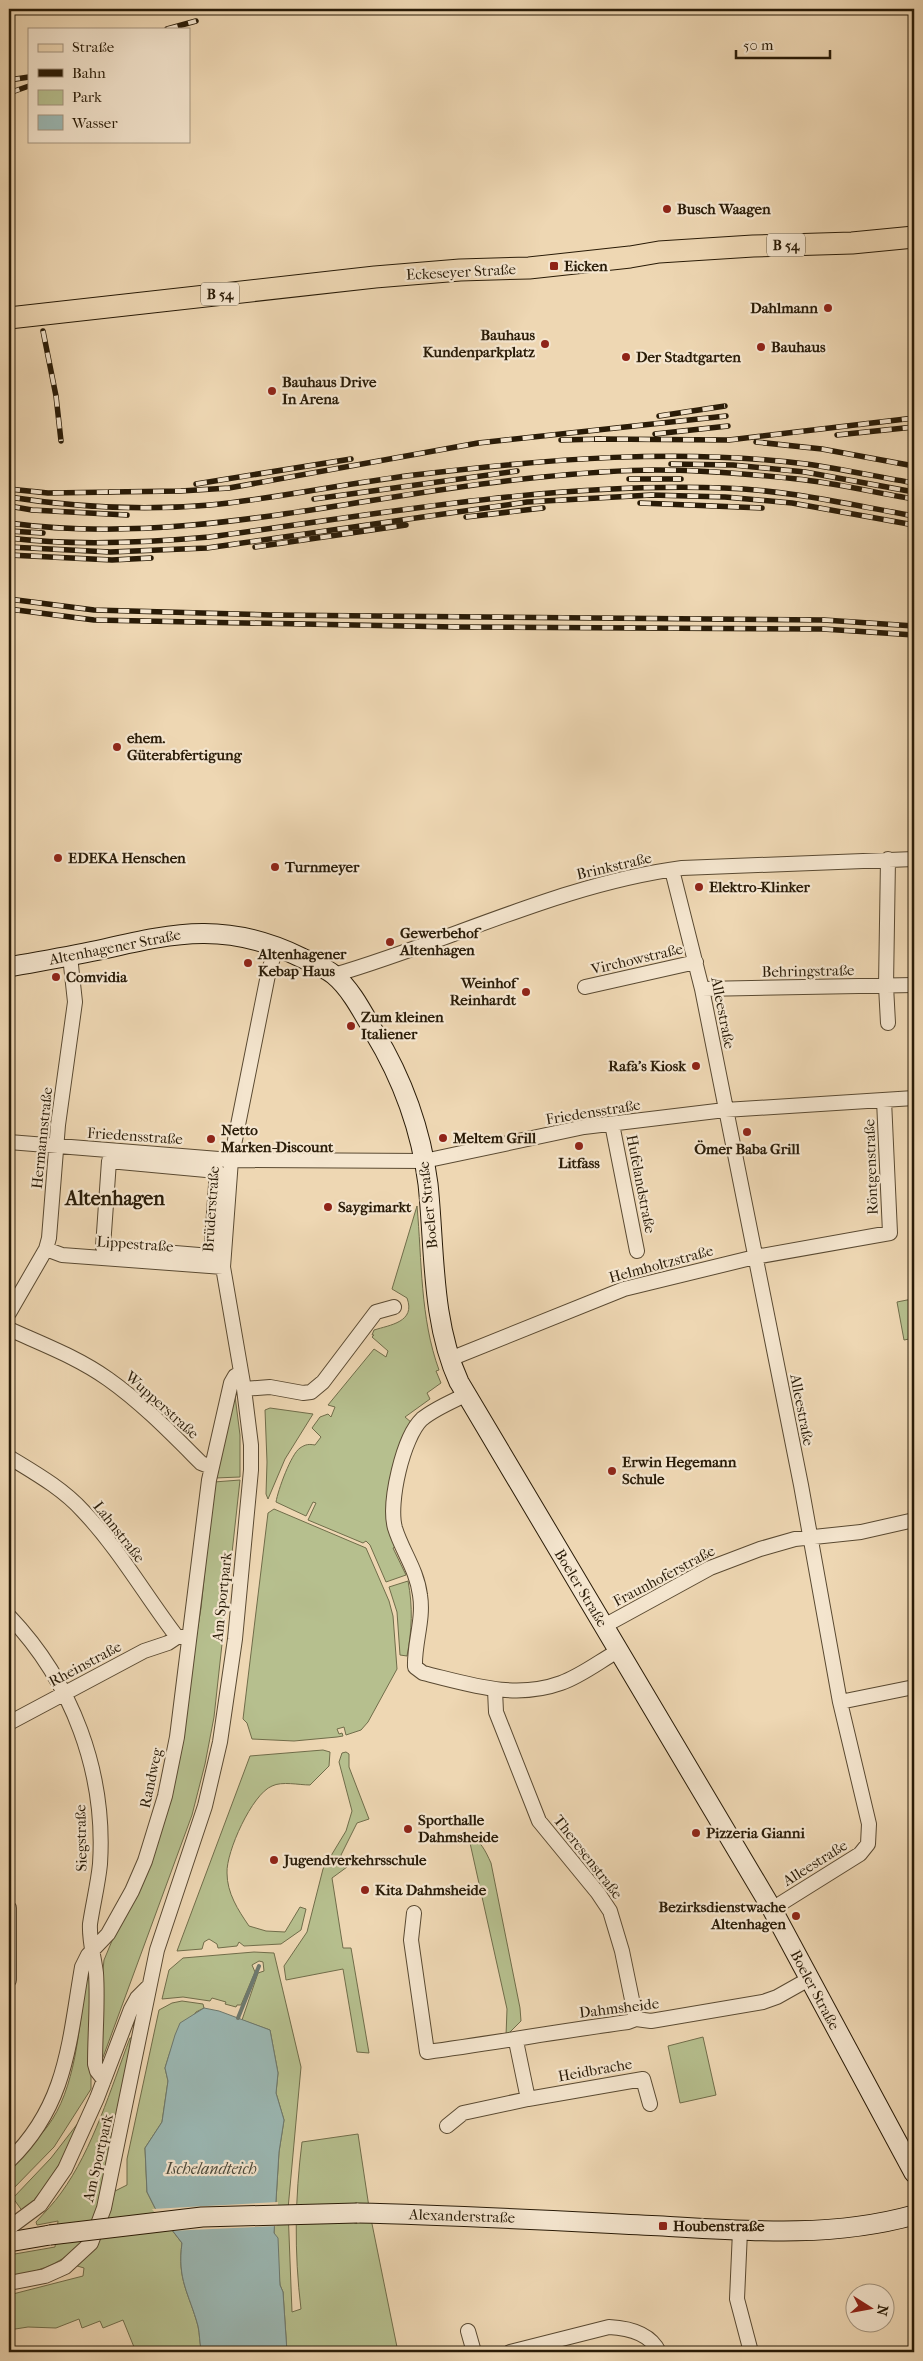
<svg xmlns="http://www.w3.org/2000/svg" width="923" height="2361" font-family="'IM FELL French Canon',serif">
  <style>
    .green { fill: #b6bf8e; stroke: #706d4a }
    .water { fill: #9bb8b4; stroke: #6d796f }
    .pier { fill: #eed7b3 }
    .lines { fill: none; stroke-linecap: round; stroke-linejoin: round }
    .stream { stroke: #6d796f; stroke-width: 4 }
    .street-casing { stroke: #5a4a32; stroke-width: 16 }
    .secondary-casing { stroke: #291b07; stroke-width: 21 }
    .primary-casing { stroke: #291b07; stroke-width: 23 }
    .street { stroke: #f4e5ce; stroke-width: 14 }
    .secondary { stroke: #f4e5ce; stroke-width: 19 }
    .primary { stroke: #eed7b3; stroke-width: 21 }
    .rail-casing { stroke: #291b07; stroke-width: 5.5 }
    .rail { stroke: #f4e5ce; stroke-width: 4; stroke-dasharray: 11; stroke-linecap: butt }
    .secondary-bridge-casing { stroke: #291b07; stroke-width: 21; stroke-linecap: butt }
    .secondary-bridge { stroke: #f4e5ce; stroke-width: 19 }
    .poi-dot { fill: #8f2418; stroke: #f4e5ce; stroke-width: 2 }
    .labels { text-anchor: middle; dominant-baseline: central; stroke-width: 4.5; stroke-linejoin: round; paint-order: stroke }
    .shield { fill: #f4e5ce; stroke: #665843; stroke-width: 1 }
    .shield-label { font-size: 14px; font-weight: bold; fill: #291b07 }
    .poi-label { font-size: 15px; font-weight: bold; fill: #291b07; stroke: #f4e5ce; text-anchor: start }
    .street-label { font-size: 15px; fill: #291b07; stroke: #f4e5ce }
    .water-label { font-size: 16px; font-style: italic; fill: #4b4a3b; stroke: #f4e5ce }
    .district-label { font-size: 20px; font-weight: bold; fill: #291b07; stroke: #f4e5ce }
  </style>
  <rect width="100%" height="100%" fill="#eed7b3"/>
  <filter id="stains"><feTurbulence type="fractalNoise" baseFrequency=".004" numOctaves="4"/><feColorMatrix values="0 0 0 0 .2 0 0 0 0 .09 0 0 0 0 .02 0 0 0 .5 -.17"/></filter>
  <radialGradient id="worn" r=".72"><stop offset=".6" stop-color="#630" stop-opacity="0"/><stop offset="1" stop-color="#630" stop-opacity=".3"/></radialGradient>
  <path class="green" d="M 417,1206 C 422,1260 420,1318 439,1370 L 436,1371 L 441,1383 L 427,1393 L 430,1399 L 405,1417 L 412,1423 L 401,1445 L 398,1546 L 393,1548 L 406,1575 L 386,1582 L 370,1545 L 366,1541 L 363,1543 L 308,1520 L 316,1503 L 313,1502 L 306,1516 L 276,1502 C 278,1490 291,1454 300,1448 C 306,1444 309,1444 315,1445 L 321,1437 L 312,1428 L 320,1417 L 328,1414 L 331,1417 L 335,1407 L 328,1405 L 374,1349 L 386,1357 L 388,1351 L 372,1337 L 374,1335 L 372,1335 L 374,1330 C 390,1325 416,1322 407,1298 L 392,1289 Z
    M 912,1299 L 914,1338 L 904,1340 L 897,1302 Z
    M 235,1396 L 240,1435 L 240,1477 L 215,1478 Z
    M 270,1408 L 313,1414 L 285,1459 L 268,1499 L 266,1494 L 267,1462 L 265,1410 Z
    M 240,1480 L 214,1717 L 205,1764 L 192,1815 L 102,2060 L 99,2059 L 102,1979 L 104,1960 L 114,1936 L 142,1881 L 194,1651 L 201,1608 L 214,1482 Z
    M 274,1509 L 366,1548 L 389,1601 L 393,1616 L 397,1669 L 368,1722 L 361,1730 L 346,1735 L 344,1727 L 337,1729 L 339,1734 L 342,1733 L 343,1736 L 337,1737 L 294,1741 L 252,1739 L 247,1723 L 243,1719 L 268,1513 Z
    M 408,1581 C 413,1607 412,1630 407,1656 L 400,1655 L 397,1612 L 389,1587 Z
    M 323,1750 L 330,1752 L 329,1766 L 310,1785 C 299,1785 282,1781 272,1786 C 252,1794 226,1852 227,1873 C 227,1893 238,1910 249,1926 L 266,1931 L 285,1932 L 300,1907 L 306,1909 L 301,1930 L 281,1944 L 244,1946 L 239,1942 L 237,1946 L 218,1948 L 217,1944 L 209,1939 L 204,1942 L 202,1949 L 177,1951 L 250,1756 Z
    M 346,1752 L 349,1754 L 349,1767 L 369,1819 L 357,1823 L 341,1855 L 347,1867 L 332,1878 L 343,1948 L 351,1948 L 369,2053 L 357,2052 L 343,1969 L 286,1980 L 284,1966 L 307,1932 L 323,1869 L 346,1831 L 352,1811 L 339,1762 L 342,1753 Z
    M 468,1834 C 481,1841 485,1850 491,1863 L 520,2008 L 521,2021 L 506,2036 L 507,2009 Z
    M 254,1952 L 274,1953 L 301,2067 L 288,2209 L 292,2312 L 301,2309 C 294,2252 295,2198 302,2142 L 358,2134 L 370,2214 L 398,2352 L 287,2352 L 283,2292 L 280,2285 L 274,2233 L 279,2152 L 284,2120 L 276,2093 L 278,2073 L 270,2030 L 242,2020 L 258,1973 L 264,1971 L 263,1962 L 259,1961 L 252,1965 L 255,1972 L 241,2005 L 237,2005 L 236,2007 L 225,2004 L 226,2002 L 212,1998 L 210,2001 L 183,1997 L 162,1999 L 169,1970 L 183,1958 Z
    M 89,1977 L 91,1979 L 91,2089 L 54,2147 L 9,2193 L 9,2170 C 21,2156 35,2142 47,2127 C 76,2089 79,2028 85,1983 Z
    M 182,2001 L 203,2004 L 204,2008 L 196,2012 L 170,2052 L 165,2068 L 168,2081 L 162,2122 L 145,2148 L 147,2192 L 155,2208 L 182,2243 C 177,2280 189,2293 198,2326 C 200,2334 199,2343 202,2352 L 136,2352 L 123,2320 L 103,2328 L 100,2321 L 82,2328 L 79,2319 L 56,2328 L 28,2327 L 9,2330 L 9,2295 L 83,2276 L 84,2268 L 74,2265 L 111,2193 L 127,2185 L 127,2159 L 159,2010 L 172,2003 Z
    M 703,2037 L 716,2095 L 680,2103 L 668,2046 Z
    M 130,2038 L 133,2038 C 126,2073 119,2108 111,2143 C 104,2177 101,2219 77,2247 C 60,2265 33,2273 9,2277 L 9,2255 L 55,2247 L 58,2221 L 37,2225 L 36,2222 C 45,2212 54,2203 61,2193 C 93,2149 111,2088 130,2038 Z
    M 85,2114 C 68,2150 51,2184 23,2212 L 13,2198 L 51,2158 Z"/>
  <path class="water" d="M 204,2008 L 219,2011 L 270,2030 L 278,2073 L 276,2093 L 284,2120 L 279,2152 L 274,2233 L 278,2238 L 280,2285 L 283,2292 L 287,2352 L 202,2352 C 199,2343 200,2334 198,2326 C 189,2293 177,2280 182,2243 L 155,2208 L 147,2192 L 145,2148 L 162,2122 L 168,2081 L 165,2068 L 175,2035 L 180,2023 Z"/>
  <path class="pier" d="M 278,2202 L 277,2226 L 169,2231 L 152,2209 Z"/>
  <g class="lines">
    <path class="stream" d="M 238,2018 L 259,1966"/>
    <g class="street-casing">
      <path id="street" d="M 672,870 L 702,989 L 801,1485 L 840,1702 L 869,1824 L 868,1844 L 860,1854 L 772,1909
        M 334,975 C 451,941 561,884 682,868 L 914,859
        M 585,987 L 696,962
        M 702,989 L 914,985
        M 888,1023 L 886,986 L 888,859
        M 612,1124 L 637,1251
        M 9,1142 L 231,1160 L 424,1161 L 584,1127 L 725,1110 L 914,1098
        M 109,1161 L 217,1171 L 211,1256 L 103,1247 Z
        M 46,1249 L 62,1255 L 223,1267
        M 9,1313 L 46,1249 L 49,1238 L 58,1125 L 75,1002 L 70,956
        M 9,1329 C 42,1344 77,1357 108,1379 C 142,1403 171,1433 201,1463 L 211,1467
        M 450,1359 L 624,1289 L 755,1257 L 890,1233 L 884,1100
        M 244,1389 L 270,1387 L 303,1393 L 311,1392 L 323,1382 L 376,1312 L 394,1307
        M 465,1395 C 451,1402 434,1409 422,1419 C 403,1437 388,1503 395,1528 C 402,1551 417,1570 420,1595 C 424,1620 414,1643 415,1667 L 423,1673 C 469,1684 514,1700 561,1683 C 581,1676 600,1661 618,1651
        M 9,1457 C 35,1473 62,1488 83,1511 C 119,1549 145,1595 177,1637 L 189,1637
        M 9,1616 C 72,1682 106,1772 100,1864 C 98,1884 93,1904 90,1924 C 89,1940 94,1957 96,1973 C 98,2003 95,2034 95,2064 L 97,2071 L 104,2080
        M 604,1626 L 710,1568 L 760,1549 L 795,1539 L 861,1532 L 914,1520
        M 495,1690 L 496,1712 L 539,1821 L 598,1893 L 610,1911 L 622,1951 L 636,2019
        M 840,1702 L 914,1687
        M 9,1723 L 144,1651 L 168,1643 L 177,1637
        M 9,1908 L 9,1980
        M 414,1913 L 411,1940 L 427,2052 C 494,2043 561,2031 628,2022 L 636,2019 L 651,2021 L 763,2002 L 777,1997 L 809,1979
        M 528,2099 L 643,2079 L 650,2104
        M 447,2126 L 463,2113 L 528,2099 L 516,2041
        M 9,2161 C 67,2105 69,2042 82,1967 L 88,1955 L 108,1934 L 132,1891 L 145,1861 L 165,1796 L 177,1737 L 209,1480 L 231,1383 L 235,1376 L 241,1373
        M 9,2228 L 40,2205 L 65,2169 L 97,2098 L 131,2009 L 137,1998 L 149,1986
        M 740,2231 L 737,2299 L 751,2352
        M 9,2283 L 45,2276 L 65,2267 L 91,2243 L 104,2208 L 157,1950 L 205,1806 L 220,1742 L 235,1639 L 251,1470 L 251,1445 L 244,1389 L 223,1267 L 231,1160 L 269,970 L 277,946
        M 468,2331 L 474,2352
        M 510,2352 L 609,2327 C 629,2328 650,2333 659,2352"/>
    </g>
    <g class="secondary-casing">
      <path id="secondary" d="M 9,967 C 41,961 72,956 104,949 C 178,932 228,922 300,957 C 310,962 325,967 334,975 C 351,989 363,1013 374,1032 C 402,1078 421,1130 428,1184 C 435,1250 431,1321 459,1382 L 772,1909 L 914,2173
        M 357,2213 C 459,2215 561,2221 663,2226 C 747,2231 832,2238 914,2215
        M 9,2242 L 50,2235"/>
    </g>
    <g class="primary-casing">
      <path id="primary" d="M 9,318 L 375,277 L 460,270 L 529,268 L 630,257 L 659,252 L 753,246 L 852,243 L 914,237"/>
    </g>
    <use href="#street" class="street"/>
    <use href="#secondary" class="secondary"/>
    <use href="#primary" class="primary"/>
    <g class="rail-casing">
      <path id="rail" d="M 167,29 L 196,21
        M 9,80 L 29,77
        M 9,93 L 29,86
        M 43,331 L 56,396 L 61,441
        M 659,416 L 725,406
        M 655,434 L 728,426
        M 837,435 L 914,427
        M 595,439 L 729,440 L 914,418
        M 561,440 L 601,439
        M 756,442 L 822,449 L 914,466
        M 671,464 L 733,465 L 805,472 L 914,492
        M 629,479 L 681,479
        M 196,484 L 351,459
        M 9,489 L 48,493 L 116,492
        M 109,492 L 181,491 L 229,488 L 478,443 L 726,416
        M 9,497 C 74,507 143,511 210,505 C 281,498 351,482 423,474 C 549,459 679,448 806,464 C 842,469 878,477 914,483
        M 314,499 L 517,471
        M 640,503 L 762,508
        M 9,506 L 32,510 L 127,515
        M 466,517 L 543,508
        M 9,523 C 182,547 360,495 532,478 C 572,474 615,470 655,470 C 702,470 750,474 797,479 C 836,483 876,493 914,499
        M 9,531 L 43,533
        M 9,538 C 75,546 143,543 209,537 C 381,514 550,482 724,488 C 788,490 851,505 914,516
        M 9,547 L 110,552 L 207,548 L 527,502 L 651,495 L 725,497 L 792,503 L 914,525
        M 255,547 L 406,525
        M 9,555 L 112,560 L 151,558
        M 9,599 L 94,610 L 271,615 L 824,620 L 914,626
        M 9,609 L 94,620 L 455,627 L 823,629 L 914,635"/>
    </g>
    <use href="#rail" class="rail"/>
    <g class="secondary-bridge-casing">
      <path id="secondary-bridge" d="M 50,2235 L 202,2217 L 357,2213"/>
    </g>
    <use href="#secondary-bridge" class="secondary-bridge"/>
  </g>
  <g class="poi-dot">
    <circle cx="667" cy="209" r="5"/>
    <rect x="549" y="261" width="10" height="10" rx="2.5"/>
    <circle cx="828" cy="308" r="5"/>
    <circle cx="545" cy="344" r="5"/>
    <circle cx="761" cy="347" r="5"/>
    <circle cx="626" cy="357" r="5"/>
    <circle cx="272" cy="391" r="5"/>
    <circle cx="117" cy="747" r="5"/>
    <circle cx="58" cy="858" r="5"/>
    <circle cx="275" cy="867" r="5"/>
    <circle cx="699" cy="887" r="5"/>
    <circle cx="390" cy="942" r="5"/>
    <circle cx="248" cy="963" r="5"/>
    <circle cx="56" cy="977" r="5"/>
    <circle cx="526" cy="992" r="5"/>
    <circle cx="351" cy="1026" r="5"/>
    <circle cx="696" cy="1066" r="5"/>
    <circle cx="747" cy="1132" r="5"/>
    <circle cx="443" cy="1138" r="5"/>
    <circle cx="211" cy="1139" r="5"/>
    <circle cx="579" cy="1146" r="5"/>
    <circle cx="328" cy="1207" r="5"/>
    <circle cx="612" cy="1471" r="5"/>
    <circle cx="408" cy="1829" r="5"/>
    <circle cx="696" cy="1833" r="5"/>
    <circle cx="274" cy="1860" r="5"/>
    <circle cx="365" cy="1890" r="5"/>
    <circle cx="796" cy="1916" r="5"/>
    <rect x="658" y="2221" width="10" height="10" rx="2.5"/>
  </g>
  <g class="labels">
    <g class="shield">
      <rect x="767" y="233.5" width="38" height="23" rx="4"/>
      <rect x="201" y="282.5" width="38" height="23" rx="4"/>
    </g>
    <g class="shield-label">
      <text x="786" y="245">B 54</text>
      <text x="220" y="294">B 54</text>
    </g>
    <g class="poi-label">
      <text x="677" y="209">Busch Waagen</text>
      <text x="564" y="266">Eicken</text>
      <text x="818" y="308" text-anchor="end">Dahlmann</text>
      <text x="535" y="335" text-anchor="end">Bauhaus<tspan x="535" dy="17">Kundenparkplatz</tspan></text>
      <text x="771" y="347">Bauhaus</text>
      <text x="636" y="357">Der Stadtgarten</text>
      <text x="282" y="382">Bauhaus Drive<tspan x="282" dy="17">In Arena</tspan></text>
      <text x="127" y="738">ehem.<tspan x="127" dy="17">Güterabfertigung</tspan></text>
      <text x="68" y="858">EDEKA Henschen</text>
      <text x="285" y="867">Turnmeyer</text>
      <text x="709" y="887">Elektro-Klinker</text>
      <text x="400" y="933">Gewerbehof<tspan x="400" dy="17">Altenhagen</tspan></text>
      <text x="258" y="954">Altenhagener<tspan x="258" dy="17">Kebap Haus</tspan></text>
      <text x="66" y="977">Comvidia</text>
      <text x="516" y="983" text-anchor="end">Weinhof<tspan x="516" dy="17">Reinhardt</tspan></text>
      <text x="361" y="1017">Zum kleinen<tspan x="361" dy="17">Italiener</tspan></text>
      <text x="686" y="1066" text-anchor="end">Rafa's Kiosk</text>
      <text x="221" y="1130">Netto<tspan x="221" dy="17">Marken-Discount</tspan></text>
      <text x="453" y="1138">Meltem Grill</text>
      <text x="747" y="1149" text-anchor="middle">Ömer Baba Grill</text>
      <text x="579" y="1163" text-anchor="middle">Litfass</text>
      <text x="338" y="1207">Saygimarkt</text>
      <text x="622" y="1462">Erwin Hegemann<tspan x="622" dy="17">Schule</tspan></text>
      <text x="418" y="1820">Sporthalle<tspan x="418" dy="17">Dahmsheide</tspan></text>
      <text x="706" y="1833">Pizzeria Gianni</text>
      <text x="284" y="1860">Jugendverkehrsschule</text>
      <text x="375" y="1890">Kita Dahmsheide</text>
      <text x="786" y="1907" text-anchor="end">Bezirksdienstwache<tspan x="786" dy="17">Altenhagen</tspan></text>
      <text x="673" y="2226">Houbenstraße</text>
    </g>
    <g class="street-label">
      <text transform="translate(461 272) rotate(-3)">Eckeseyer Straße</text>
      <text transform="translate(614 866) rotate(-13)">Brinkstraße</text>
      <text transform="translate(115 947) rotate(-11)">Altenhagener Straße</text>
      <text transform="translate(637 959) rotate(-13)">Virchowstraße</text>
      <text transform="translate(808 971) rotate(-1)">Behringstraße</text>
      <text transform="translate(723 1013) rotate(79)">Alleestraße</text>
      <text transform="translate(593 1112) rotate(-9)">Friedensstraße</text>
      <text transform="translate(135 1136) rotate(4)">Friedensstraße</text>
      <text transform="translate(42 1138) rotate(-84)">Hermannstraße</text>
      <text transform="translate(871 1167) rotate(-92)">Röntgenstraße</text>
      <text transform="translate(641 1184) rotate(79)">Hufelandstraße</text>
      <text transform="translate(428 1205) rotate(-96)">Boeler Straße</text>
      <text transform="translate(211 1209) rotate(-86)">Brüderstraße</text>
      <text transform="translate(135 1244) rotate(4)">Lippestraße</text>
      <text transform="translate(661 1264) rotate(-15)">Helmholtzstraße</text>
      <text transform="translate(162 1405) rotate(42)">Wupperstraße</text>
      <text transform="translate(802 1410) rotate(79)">Alleestraße</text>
      <text transform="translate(119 1532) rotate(52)">Lahnstraße</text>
      <text transform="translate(664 1576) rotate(-28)">Fraunhoferstraße</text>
      <text transform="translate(581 1588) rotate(59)">Boeler Straße</text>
      <text transform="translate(222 1597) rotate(-84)">Am Sportpark</text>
      <text transform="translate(85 1664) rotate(-28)">Rheinstraße</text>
      <text transform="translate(151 1778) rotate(-78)">Randweg</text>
      <text transform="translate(81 1838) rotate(-91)">Siegstraße</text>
      <text transform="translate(588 1857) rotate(52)">Theresenstraße</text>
      <text transform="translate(815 1863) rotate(-32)">Alleestraße</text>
      <text transform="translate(815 1990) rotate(62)">Boeler Straße</text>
      <text transform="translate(619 2008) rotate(-7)">Dahmsheide</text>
      <text transform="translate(595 2070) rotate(-10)">Heidbrache</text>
      <text transform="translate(98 2158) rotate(-77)">Am Sportpark</text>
      <text transform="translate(462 2216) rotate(2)">Alexanderstraße</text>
    </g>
    <g class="water-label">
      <text x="211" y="2168">Ischelandteich</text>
    </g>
    <g class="district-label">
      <text x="115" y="1198">Altenhagen</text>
    </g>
  </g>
  <rect width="923" height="2361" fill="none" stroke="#eed7b3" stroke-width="30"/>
  <rect x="10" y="10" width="903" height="2341" fill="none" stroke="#291b07" stroke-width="2.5"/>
  <rect x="15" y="15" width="893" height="2331" fill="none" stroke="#291b07"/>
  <rect x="28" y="28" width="162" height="115" fill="#f4e5ce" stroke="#a3947e"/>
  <rect x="38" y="44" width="25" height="8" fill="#eed7b3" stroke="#a3947e"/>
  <text x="72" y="52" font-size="15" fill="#291b07">Straße</text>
  <rect x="38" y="69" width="25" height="8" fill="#291b07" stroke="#a3947e"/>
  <text x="72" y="78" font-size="15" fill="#291b07">Bahn</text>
  <rect x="38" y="90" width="25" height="15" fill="#b6bf8e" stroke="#a3947e"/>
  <text x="72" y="102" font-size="15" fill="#291b07">Park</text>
  <rect x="38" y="115" width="25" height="15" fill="#9bb8b4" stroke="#a3947e"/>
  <text x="72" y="128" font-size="15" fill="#291b07">Wasser</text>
  <g transform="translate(870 2308) rotate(101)"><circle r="24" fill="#f4e5ce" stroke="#a3947e"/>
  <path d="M0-4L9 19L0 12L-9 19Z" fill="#8f2418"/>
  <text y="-8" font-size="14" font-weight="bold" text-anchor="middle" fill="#291b07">N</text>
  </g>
  <path d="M736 50v8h94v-8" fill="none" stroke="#291b07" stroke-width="2.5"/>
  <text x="743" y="50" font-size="15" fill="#291b07" stroke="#f4e5ce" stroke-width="4" paint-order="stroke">50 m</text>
  <rect width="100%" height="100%" filter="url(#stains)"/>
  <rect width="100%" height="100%" fill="url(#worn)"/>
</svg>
